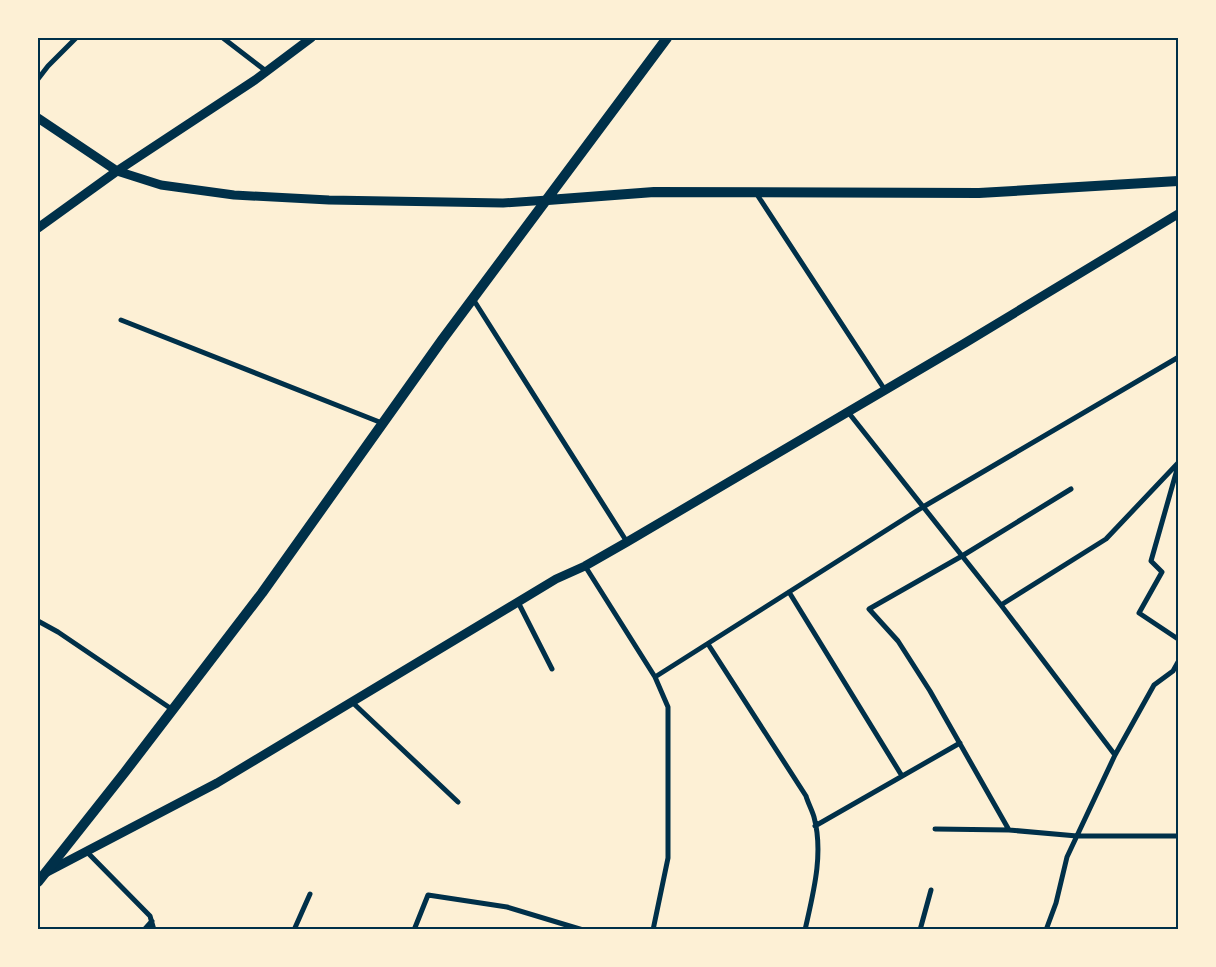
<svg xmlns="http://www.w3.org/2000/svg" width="1216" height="967" font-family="Rubik,sans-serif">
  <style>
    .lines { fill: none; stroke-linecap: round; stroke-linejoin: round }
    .minor { stroke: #003049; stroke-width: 5 }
    .tertiary { stroke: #003049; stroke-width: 9 }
    .secondary { stroke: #003049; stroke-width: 10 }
    .neatline { fill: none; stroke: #003049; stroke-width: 2 }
  </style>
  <rect width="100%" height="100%" fill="#fdf0d5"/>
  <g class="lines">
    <path class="minor" d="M 223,38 L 266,71
      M 38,79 L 48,66 L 76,38
      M 756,193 L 885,390
      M 473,299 L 627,542
      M 121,320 L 382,423
      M 848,412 L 1001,605 L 1115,755
      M 1178,466 L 1151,561 L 1162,572 L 1139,613 L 1178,639
      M 585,566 L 655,677 L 668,707 L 668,858 L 653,930
      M 789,592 L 902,776
      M 518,602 L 552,669
      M 1001,605 L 1106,539 L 1178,463
      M 38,621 L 58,632 L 173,710
      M 708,644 L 806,796 C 808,803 812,810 814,817 C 824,854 813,894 805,930
      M 655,677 L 923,507 L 1177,358 L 1178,360
      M 352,702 L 458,802
      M 815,826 L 960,743
      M 935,829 L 1009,830 L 1077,836 L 1178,836
      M 1009,830 L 930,691 L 898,641 L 869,609 L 962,556 L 1071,489
      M 86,851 L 150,916 L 154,930
      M 144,930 L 152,921
      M 294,930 L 310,894
      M 414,930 L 428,895 L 507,907 L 583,930
      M 920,930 L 931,890
      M 1046,930 L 1056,903 L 1067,857 L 1115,755 L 1154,685 L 1173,671 L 1178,662"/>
    <path class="tertiary" d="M 38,118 L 117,171 L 161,185 L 234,195 L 329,200 L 503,203 L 548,200
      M 38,228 L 117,171 L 255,80 L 311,38
      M 47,872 L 217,783 L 556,579 L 585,566 L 627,542 L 965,343 L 1178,214"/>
    <path class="secondary" d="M 548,200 L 654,192 L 979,193 L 1178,181
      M 38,882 L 125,772 L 262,593 L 442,340 L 667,38"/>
  </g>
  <rect width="1216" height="967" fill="none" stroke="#fdf0d5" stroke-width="78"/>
  <rect x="39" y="39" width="1138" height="889" class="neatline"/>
</svg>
